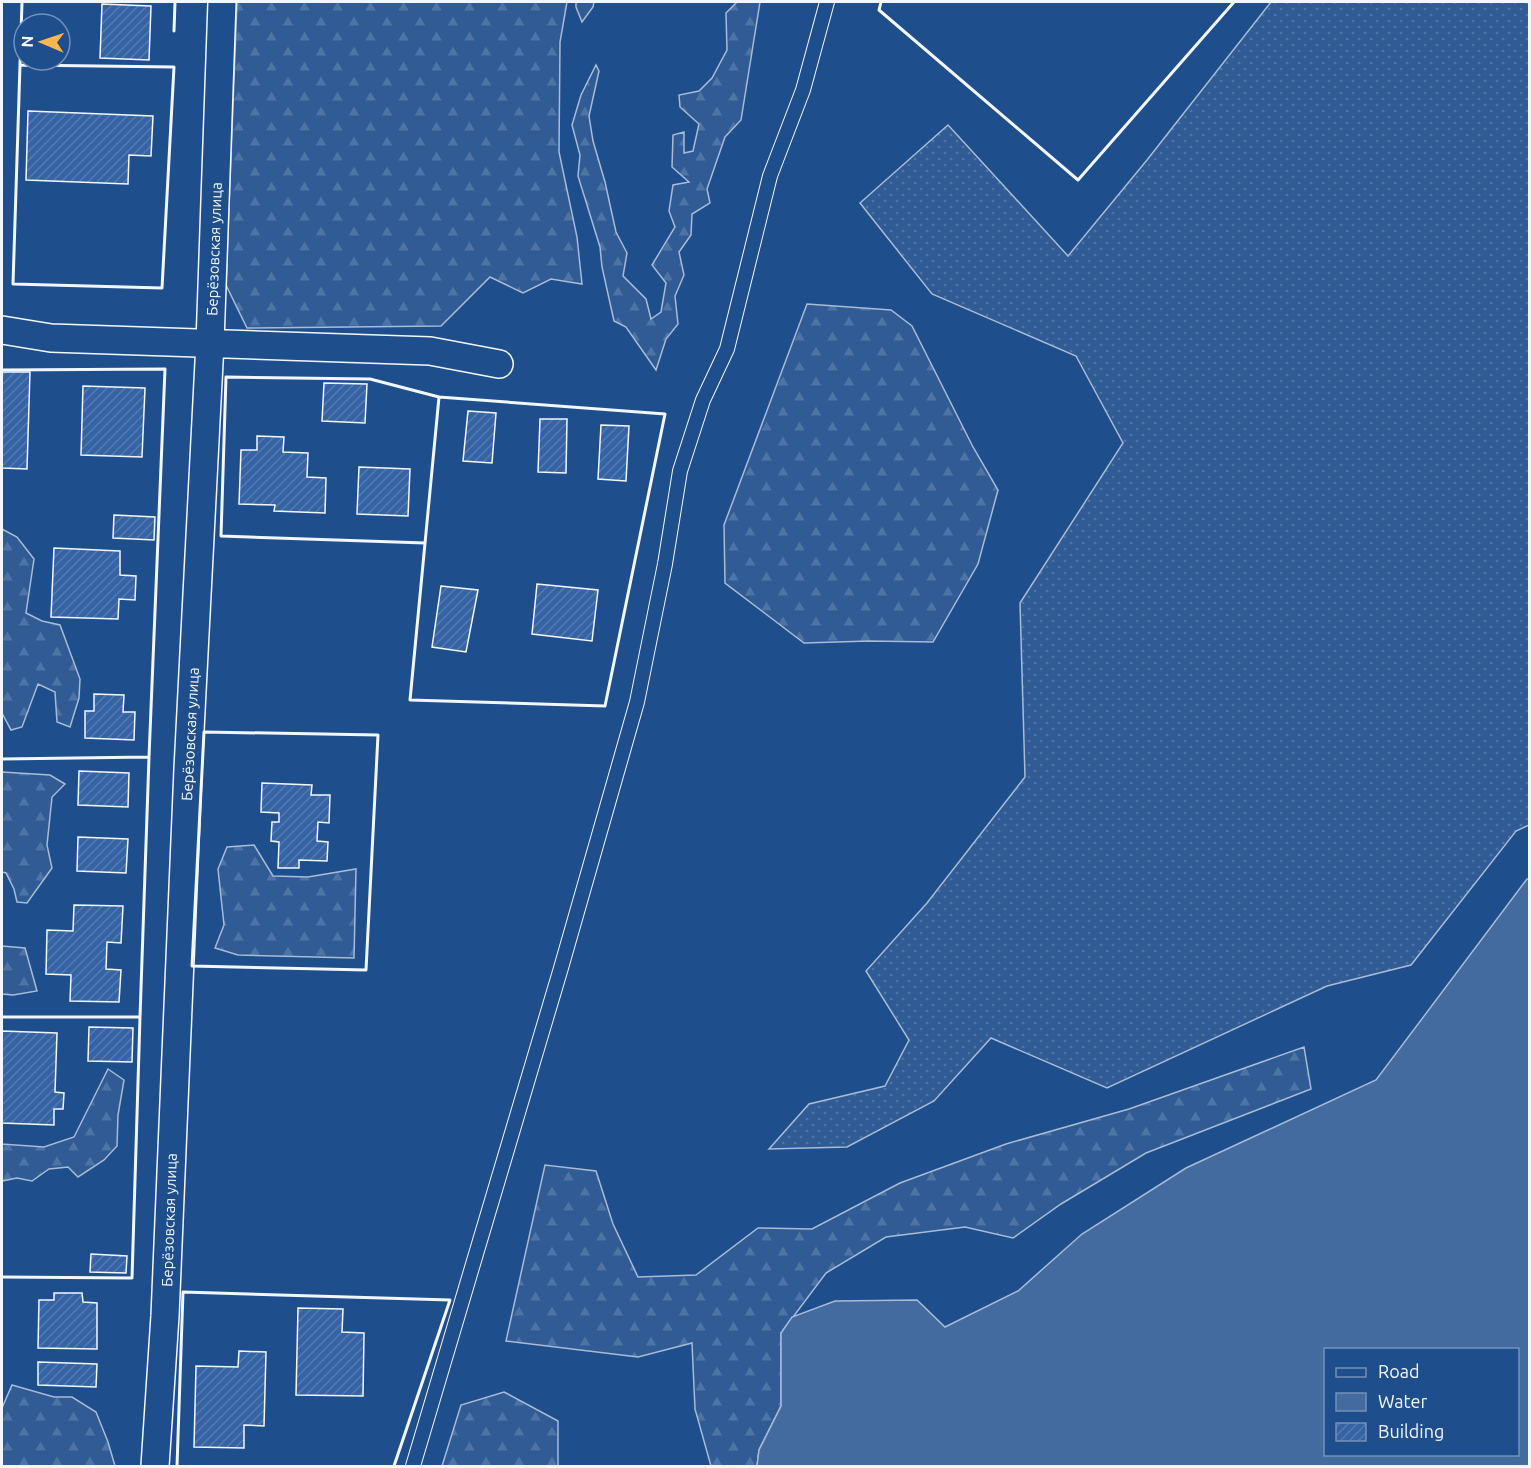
<svg xmlns="http://www.w3.org/2000/svg" width="1531" height="1468" font-family="Ubuntu,sans-serif">
  <style>
    .grass { fill: url(#grass-dots); stroke: #a8bbd7; stroke-width: 1.5 }
    .forest { fill: url(#forest-firs); stroke: #a8bbd7; stroke-width: 1.5 }
    .water { fill: #446ba0; stroke: #a8bbd7; stroke-width: 1.5; fill-rule: evenodd }
    .building { fill: url(#building-hatch); stroke: #f2f6ff; stroke-width: 1.5 }
    .lines { fill: none; stroke-linecap: round; stroke-linejoin: round }
    .service-casing { stroke: #f2f6ff; stroke-width: 16 }
    .minor-casing { stroke: #f2f6ff; stroke-width: 30 }
    .service { stroke: #1f4e8c; stroke-width: 14 }
    .minor { stroke: #1f4e8c; stroke-width: 27 }
    .wall { stroke: #f2f6ff; stroke-width: 3 }
    .labels { text-anchor: middle; dominant-baseline: central; stroke-width: 4.5; stroke-linejoin: round; paint-order: stroke }
    .street-label { font-size: 15px; fill: #f2f6ff; stroke: #1f4e8c }
  </style>
  <defs>
    <pattern id="grass-dots" width="8" height="8" patternUnits="userSpaceOnUse" patternTransform="scale(1.5)"><rect width="8" height="8" fill="#305b95"/><path d="M2 2h.1M6 6h.1" fill="none" stroke="#4e73a5" stroke-width="1.8" stroke-linecap="round"/></pattern>
    <pattern id="forest-firs" width="22" height="20" patternUnits="userSpaceOnUse" patternTransform="scale(1.5)"><rect width="22" height="20" fill="#305b95"/><path d="M5 1l3.5 6h-7zM16 11l3.5 6h-7z" fill="#4e73a5"/></pattern>
    <pattern id="building-hatch" width="6" height="6" patternUnits="userSpaceOnUse" patternTransform="scale(1.5)"><rect width="6" height="6" fill="#3563a3"/><path d="M-1 1l2-2M0 6l6-6M5 7l2-2" fill="none" stroke="#537ab1"/></pattern>
  </defs>
  <rect width="100%" height="100%" fill="#1f4e8c"/>
  <path class="grass" d="M 1271,2 L 1529,2 L 1529,825 L 1516,831 L 1411,965 L 1327,986 L 1107,1088 L 991,1038 L 934,1101 L 847,1147 L 769,1149 L 809,1104 L 885,1086 L 909,1040 L 866,971 L 927,903 L 1025,777 L 1020,603 L 1123,443 L 1076,356 L 932,294 L 860,203 L 948,125 L 1068,256 L 1147,160 Z"/>
  <path class="forest" d="M 237,2 L 567,2 L 560,42 L 559,152 L 577,237 L 582,284 L 551,279 L 523,293 L 490,277 L 441,326 L 247,328 L 226,285 Z
    M 576,2 L 594,2 L 593,7 L 582,22 L 576,7 Z
    M 737,2 L 760,2 L 741,120 L 725,137 L 707,189 L 710,203 L 692,214 L 691,235 L 679,252 L 684,275 L 675,296 L 678,324 L 666,339 L 656,370 L 626,327 L 614,321 L 602,267 L 600,247 L 578,176 L 580,155 L 572,125 L 581,95 L 596,65 L 599,71 L 589,116 L 593,141 L 605,182 L 616,232 L 627,253 L 623,276 L 646,299 L 651,319 L 661,312 L 666,283 L 652,265 L 675,227 L 669,211 L 673,185 L 689,182 L 672,167 L 673,135 L 684,132 L 684,153 L 693,151 L 699,124 L 680,107 L 679,95 L 699,91 L 712,78 L 727,50 L 726,13 Z
    M 807,304 L 891,310 L 912,326 L 973,447 L 998,490 L 978,564 L 933,642 L 869,641 L 804,643 L 725,583 L 724,525 Z
    M 2,529 L 17,537 L 34,559 L 26,613 L 42,621 L 60,625 L 80,679 L 79,698 L 70,727 L 57,722 L 55,692 L 38,684 L 22,727 L 11,730 L 2,713 Z
    M 2,772 L 50,775 L 65,784 L 52,797 L 47,845 L 52,868 L 27,903 L 17,902 L 14,889 L 6,873 L 2,872 Z
    M 254,845 L 273,876 L 308,877 L 356,869 L 354,958 L 238,955 L 215,948 L 224,925 L 218,869 L 227,847 Z
    M 2,946 L 25,948 L 37,991 L 13,995 L 2,994 Z
    M 1304,1047 L 1311,1089 L 1146,1153 L 1061,1204 L 1013,1238 L 965,1227 L 886,1237 L 826,1273 L 781,1333 L 781,1406 L 759,1450 L 757,1466 L 711,1466 L 695,1409 L 692,1343 L 638,1357 L 506,1341 L 545,1165 L 596,1171 L 613,1224 L 638,1277 L 696,1275 L 758,1228 L 812,1229 L 900,1183 L 1006,1144 L 1129,1109 Z
    M 108,1069 L 124,1080 L 118,1115 L 117,1146 L 104,1160 L 78,1177 L 68,1167 L 49,1169 L 32,1181 L 17,1178 L 2,1181 L 2,1144 L 44,1147 L 74,1137 Z
    M 12,1385 L 54,1397 L 72,1397 L 96,1412 L 108,1442 L 115,1466 L 2,1466 L 2,1408 Z
    M 504,1392 L 558,1421 L 558,1466 L 442,1466 L 461,1405 Z"/>
  <path class="water" d="M 1527,879 L 1529,879 L 1529,1466 L 757,1466 L 759,1450 L 781,1406 L 781,1333 L 792,1317 L 835,1301 L 917,1300 L 945,1327 L 1018,1291 L 1082,1234 L 1186,1168 L 1376,1080 ZM 1326,1350 L 1518,1350 L 1518,1454 L 1326,1454 Z"/>
  <path class="building" d="M 102,4 L 151,6 L 149,60 L 100,58 Z
    M 28,111 L 153,116 L 151,156 L 129,155 L 128,184 L 26,180 Z
    M 2,372 L 30,372 L 27,469 L 2,468 Z
    M 324,383 L 367,384 L 365,423 L 322,421 Z
    M 83,386 L 145,388 L 142,457 L 81,455 Z
    M 468,411 L 496,413 L 492,463 L 463,461 Z
    M 540,419 L 567,419 L 566,473 L 538,472 Z
    M 601,425 L 629,426 L 626,481 L 598,479 Z
    M 257,436 L 284,437 L 283,452 L 308,453 L 307,477 L 326,478 L 325,513 L 274,511 L 275,505 L 239,504 L 241,450 L 257,450 Z
    M 359,467 L 410,469 L 408,516 L 357,514 Z
    M 114,515 L 155,517 L 154,540 L 113,538 Z
    M 54,548 L 120,551 L 120,575 L 136,576 L 135,600 L 119,599 L 118,619 L 51,617 Z
    M 537,584 L 598,590 L 592,641 L 532,634 Z
    M 441,586 L 478,590 L 466,652 L 432,647 Z
    M 94,694 L 124,695 L 123,712 L 135,712 L 134,740 L 85,738 L 85,711 L 94,711 Z
    M 79,771 L 129,773 L 128,807 L 78,805 Z
    M 262,783 L 312,785 L 311,795 L 330,795 L 329,823 L 318,822 L 317,841 L 328,842 L 327,861 L 299,860 L 299,868 L 278,868 L 279,842 L 271,841 L 272,822 L 279,822 L 279,813 L 261,812 Z
    M 78,837 L 128,839 L 126,873 L 77,871 Z
    M 74,905 L 123,906 L 121,943 L 107,942 L 106,969 L 121,970 L 119,1002 L 70,1001 L 71,975 L 46,974 L 47,930 L 73,931 Z
    M 89,1027 L 133,1028 L 132,1062 L 88,1061 Z
    M 2,1031 L 57,1033 L 55,1092 L 64,1093 L 63,1109 L 54,1109 L 54,1125 L 2,1123 Z
    M 91,1254 L 127,1256 L 126,1273 L 90,1272 Z
    M 54,1293 L 82,1293 L 83,1302 L 97,1303 L 97,1349 L 38,1348 L 39,1300 L 54,1300 Z
    M 298,1308 L 343,1309 L 342,1332 L 364,1333 L 363,1396 L 296,1395 Z
    M 239,1351 L 266,1352 L 264,1426 L 244,1425 L 244,1448 L 194,1447 L 196,1366 L 238,1367 Z
    M 38,1362 L 97,1364 L 96,1387 L 38,1385 Z"/>
  <g class="lines">
    <g class="service-casing">
      <path id="service" d="M 413,1466 L 561,968 L 637,702 L 665,564 L 680,471 L 703,400 L 727,349 L 770,176 L 803,90 L 827,2"/>
    </g>
    <g class="minor-casing">
      <path id="minor" d="M 2,330 L 51,338 L 430,351 L 499,364
        M 155,1466 L 165,1316 L 188,769 L 210,343 L 222,2"/>
    </g>
    <use href="#service" class="service"/>
    <use href="#minor" class="minor"/>
    <path class="wall" d="M 881,2 L 879,10 L 1078,180 L 1234,2
      M 174,31 L 175,2
      M 20,65 L 174,67 L 162,288 L 13,284 L 22,2
      M 2,370 L 165,369 L 149,757
      M 439,397 L 665,414 L 605,706 L 410,700 Z
      M 425,543 L 221,536 L 226,377 L 370,379 L 439,397
      M 204,732 L 378,735 L 366,970 L 192,966 Z
      M 2,759 L 149,757 L 140,1017
      M 2,1017 L 140,1017 L 132,1278 L 2,1277
      M 177,1466 L 183,1292 L 450,1300 L 394,1466"/>
  </g>
  <g class="labels">
    <g class="street-label">
      <text transform="translate(214 249) rotate(-88)">Берёзовская улица</text>
      <text transform="translate(190 734) rotate(-87)">Берёзовская улица</text>
      <text transform="translate(169 1220) rotate(-88)">Берёзовская улица</text>
    </g>
  </g>
  <rect width="1531" height="1468" fill="none" stroke="#f2f6ff" stroke-width="6"/>
  <rect x="1324" y="1348" width="195" height="108" fill="#1f4e8c" stroke="#7391ba" stroke-width="1.5"/>
  <rect x="1336" y="1368" width="30" height="9" fill="#1f4e8c" stroke="#7391ba" stroke-width="1.5"/>
  <text x="1378" y="1378" font-size="18" fill="#f2f6ff">Road</text>
  <rect x="1336" y="1393" width="30" height="18" fill="#446ba0" stroke="#7391ba" stroke-width="1.5"/>
  <text x="1378" y="1408" font-size="18" fill="#f2f6ff">Water</text>
  <rect x="1336" y="1423" width="30" height="18" fill="url(#building-hatch)" stroke="#7391ba" stroke-width="1.5"/>
  <text x="1378" y="1438" font-size="18" fill="#f2f6ff">Building</text>
  <g transform="translate(42 42) rotate(272)"><circle r="28" fill="#1f4e8c" stroke="#7391ba" stroke-width="1.5"/>
  <path d="M0-4.5L10 22L0 15L-10 22Z" fill="#ffb74d"/>
  <text y="-9" font-size="16" font-weight="bold" text-anchor="middle" fill="#f2f6ff">N</text>
  </g>
</svg>
